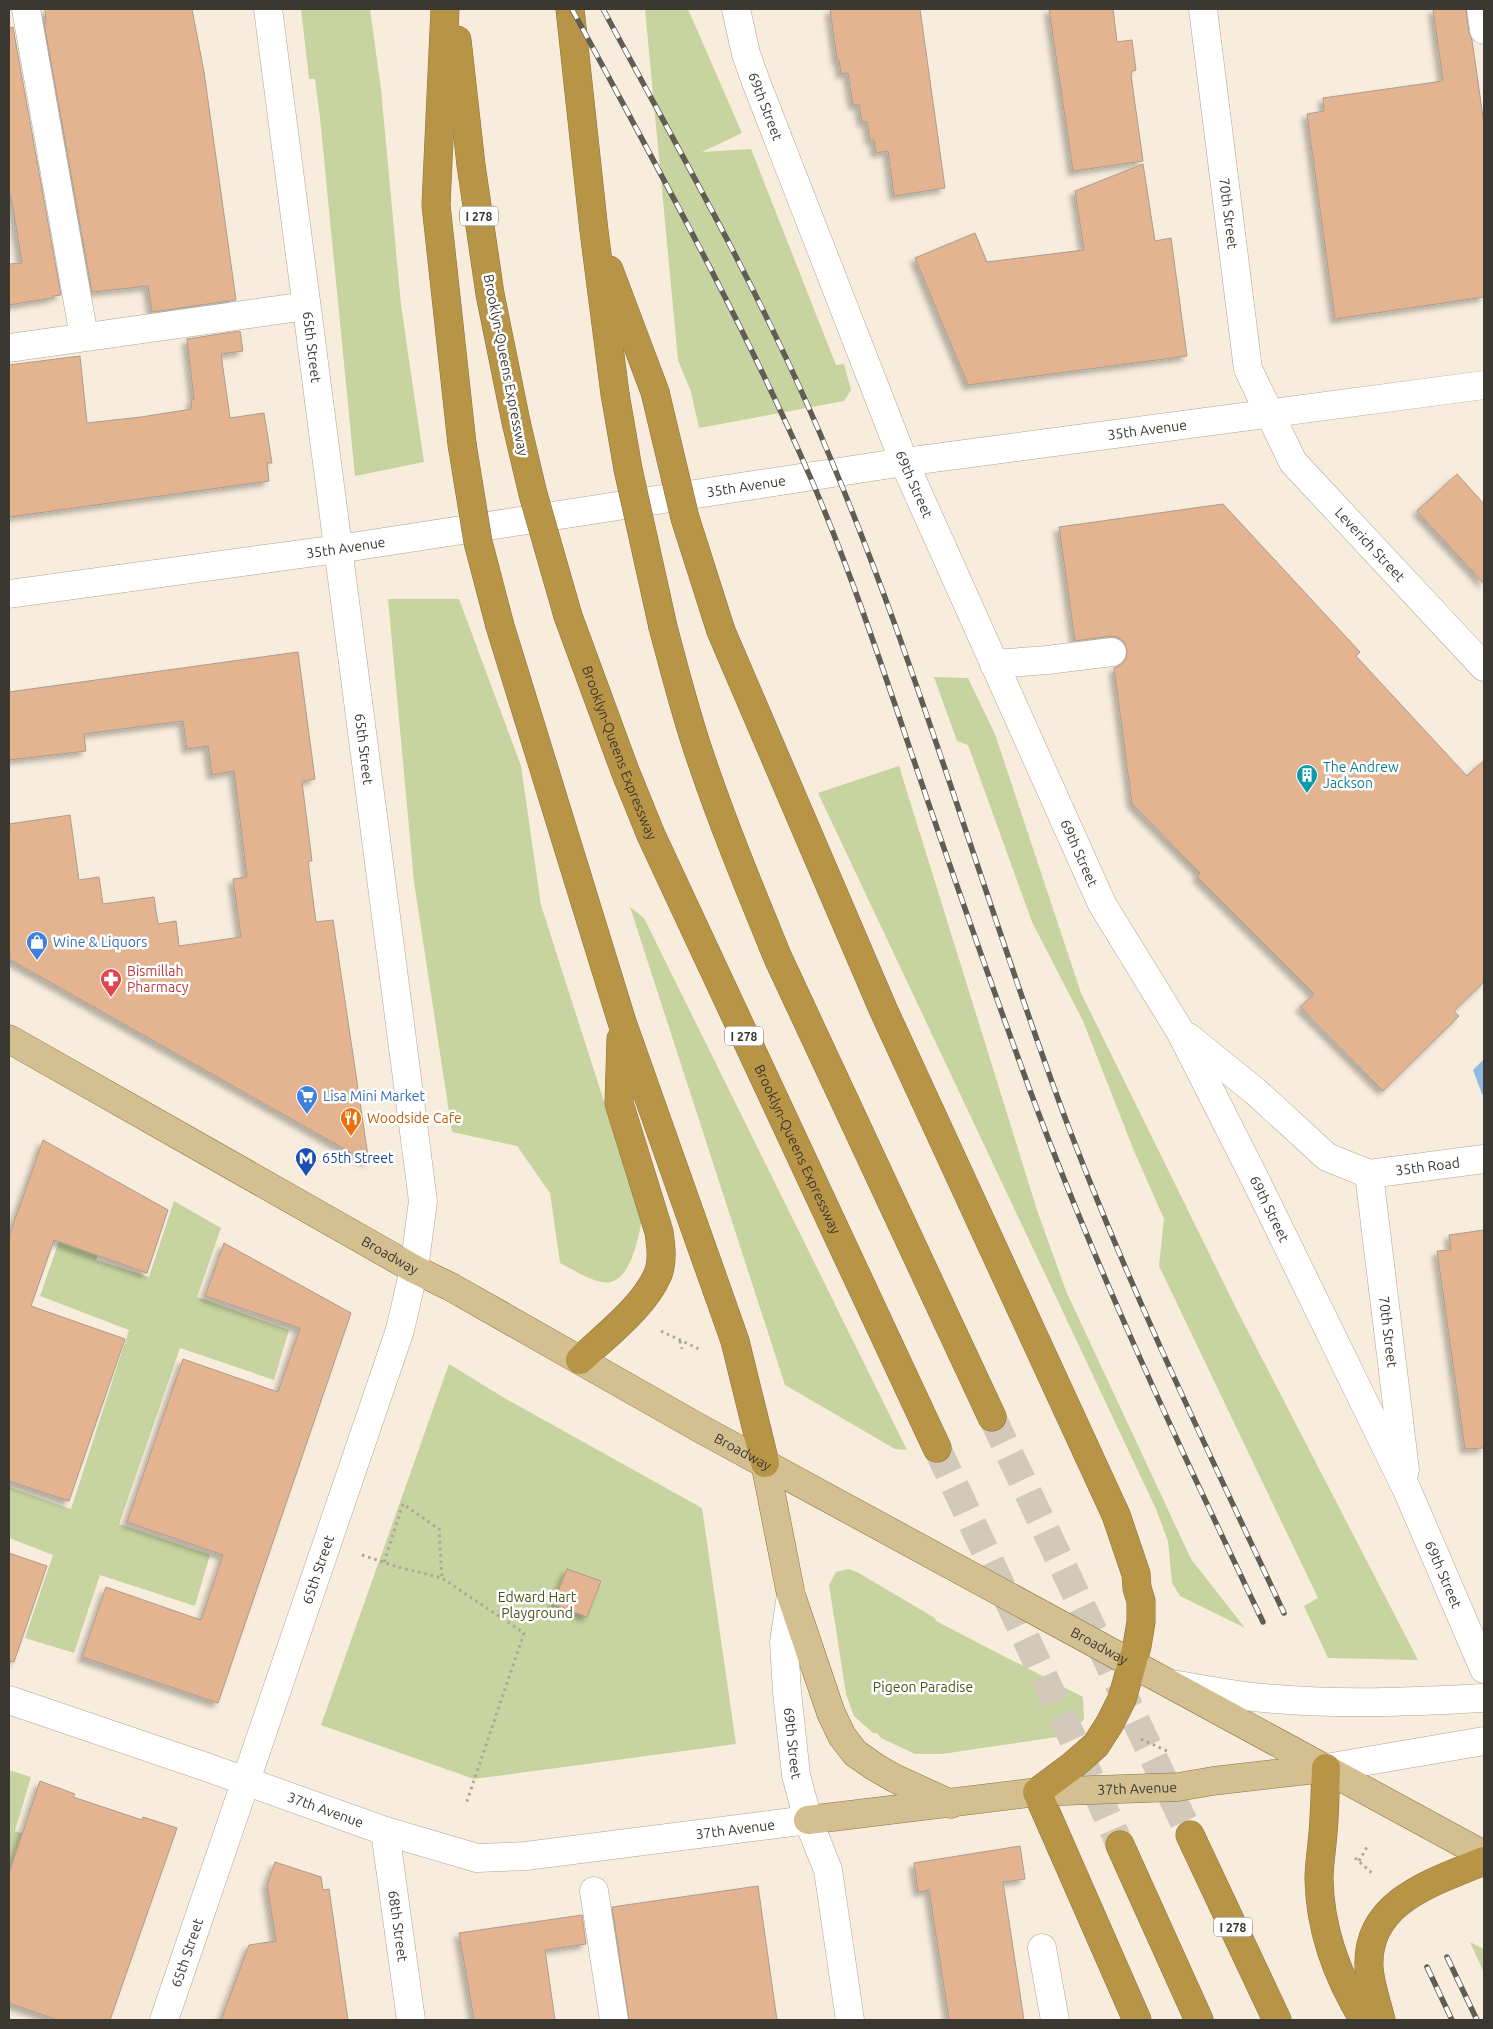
<svg xmlns="http://www.w3.org/2000/svg" width="1493" height="2029" font-family="Ubuntu,sans-serif">
  <style>
    .green { fill: #c7d49f }
    .water { fill: #8fbbe2 }
    .building { fill: #e3b48f; stroke: #aa9c90; filter: url(#shadow) }
    .lines { fill: none; stroke-linecap: round; stroke-linejoin: round }
    .highway-tunnel { stroke: #d2c9bb; stroke-width: 28; stroke-dasharray: 28 14; stroke-linecap: butt }
    .minor-casing { stroke: #aea496; stroke-width: 29 }
    .major-casing { stroke: #8c733f; stroke-width: 29 }
    .highway-casing { stroke: #8c733f; stroke-width: 29 }
    .path { stroke: #aea699; stroke-width: 3; stroke-dasharray: 2.5 4; stroke-linecap: butt }
    .minor { stroke: #fff; stroke-width: 28 }
    .major { stroke: #d4bf90; stroke-width: 28 }
    .highway { stroke: #b79446; stroke-width: 28 }
    .rail-casing { stroke: #615c54; stroke-width: 5.5 }
    .rail { stroke: #fff; stroke-width: 4; stroke-dasharray: 11; stroke-linecap: butt }
    .highway-bridge-casing { stroke: #8c733f; stroke-width: 29; stroke-linecap: butt }
    .highway-bridge { stroke: #b79446; stroke-width: 28 }
    .labels { text-anchor: middle; dominant-baseline: central; stroke-width: 5; stroke-linejoin: round; paint-order: stroke }
    .shield { fill: #fff; stroke: #76736f; stroke-width: 1 }
    .shield-label { font-size: 12px; font-weight: bold; fill: #3b3731 }
    .street-label { font-size: 14px; fill: #3b3731; stroke: #fff }
    .culture-label { font-size: 14px; fill: #0d838f; stroke: #fff; text-anchor: start }
    .shop-label { font-size: 14px; fill: #366cbe; stroke: #fff; text-anchor: start }
    .health-label { font-size: 14px; fill: #be3a42; stroke: #fff; text-anchor: start }
    .food-label { font-size: 14px; fill: #c56008; stroke: #fff; text-anchor: start }
    .transit-label { font-size: 14px; fill: #164399; stroke: #fff; text-anchor: start }
    .park-label { font-size: 14px; fill: #495419; stroke: #fff }
  </style>
  <defs>
    <filter id="shadow"><feDropShadow dx="-4.5" dy="4.5" stdDeviation="2.5" flood-color="#0004"/></filter>
  </defs>
  <rect width="100%" height="100%" fill="#f8eddd"/>
  <path class="green" d="M 301,9 L 370,9 L 381,89 L 401,305 L 424,462 L 355,476 L 320,118 L 315,79 L 309,79 Z
    M 645,9 L 688,9 L 742,133 L 702,152 L 751,149 L 836,365 L 844,364 L 851,390 L 844,401 L 699,428 L 691,392 L 678,360 Z
    M 388,599 L 459,599 L 521,766 L 541,905 L 642,1220 C 638,1238 630,1288 602,1282 C 589,1280 572,1269 560,1263 L 550,1193 L 517,1146 L 452,1132 L 414,882 Z
    M 934,677 L 968,678 L 995,734 L 1081,993 L 1239,1314 L 1418,1660 L 1328,1658 L 1304,1606 L 1318,1598 L 1159,1266 L 1164,1219 L 1134,1151 L 1083,1021 L 1032,922 L 968,745 L 957,741 Z
    M 899,766 L 1037,1210 L 1066,1291 L 1191,1559 L 1245,1628 L 1180,1596 L 1172,1583 L 1168,1541 L 1156,1509 L 818,793 Z
    M 630,907 L 644,918 L 907,1450 L 895,1449 L 785,1385 Z
    M 174,1201 L 221,1228 L 197,1297 L 289,1330 L 274,1380 L 180,1348 L 119,1524 L 210,1555 L 195,1606 L 100,1575 L 74,1653 L 25,1638 L 53,1555 L 9,1538 L 9,1487 L 71,1509 L 129,1330 L 40,1296 L 67,1218 L 106,1232 L 96,1260 L 149,1277 Z
    M 449,1364 L 506,1399 L 702,1508 L 736,1744 L 474,1779 L 321,1725 Z
    M 848,1569 L 857,1572 L 935,1618 L 936,1621 L 1083,1697 L 1084,1719 L 1071,1735 L 942,1754 L 915,1754 L 881,1738 L 877,1733 L 873,1733 L 854,1716 L 846,1694 L 829,1585 L 836,1572 Z
    M 9,1770 L 31,1777 L 15,1831 L 108,1863 L 97,1901 L 9,1869 Z
    M 1470,1942 L 1484,1949 L 1484,1973 Z"/>
  <path class="water" d="M 1484,1059 L 1484,1095 L 1482,1094 L 1473,1070 Z"/>
  <path class="building" d="M 45,9 L 192,9 L 204,72 L 236,300 L 152,312 L 148,286 L 92,292 L 44,23 L 46,23 Z
    M 830,9 L 920,9 L 945,188 L 894,196 L 888,151 L 876,153 L 874,140 L 870,140 L 867,122 L 862,122 L 859,104 L 853,105 L 848,73 L 841,74 L 839,60 L 837,60 Z
    M 1049,9 L 1113,9 L 1117,42 L 1132,40 L 1136,70 L 1132,71 L 1131,75 L 1143,161 L 1073,171 Z
    M 1433,9 L 1466,9 L 1469,32 L 1472,40 L 1484,124 L 1484,297 L 1335,319 L 1307,114 L 1324,111 L 1323,98 L 1443,81 Z
    M 13,27 L 61,295 L 53,296 L 53,298 L 9,305 L 9,264 L 22,263 L 11,196 L 9,196 L 9,28 Z
    M 1143,164 L 1155,241 L 1171,238 L 1187,356 L 968,385 L 915,258 L 975,233 L 987,262 L 1084,250 L 1075,191 Z
    M 240,331 L 243,351 L 221,354 L 230,418 L 264,413 L 272,463 L 267,463 L 269,481 L 9,517 L 9,365 L 80,356 L 87,423 L 141,417 L 192,409 L 191,400 L 194,399 L 187,339 Z
    M 1457,474 L 1484,504 L 1484,584 L 1417,511 Z
    M 1223,504 L 1360,652 L 1356,656 L 1467,776 L 1484,760 L 1484,982 L 1454,1011 L 1459,1016 L 1383,1091 L 1300,1007 L 1314,994 L 1197,877 L 1200,873 L 1132,804 L 1114,668 L 1121,665 L 1126,659 L 1127,650 L 1124,642 L 1118,637 L 1110,636 L 1075,641 L 1059,527 Z
    M 298,652 L 315,779 L 302,782 L 312,861 L 308,861 L 316,922 L 333,920 L 369,1163 L 9,959 L 9,824 L 70,815 L 79,880 L 99,877 L 103,904 L 154,897 L 158,924 L 176,921 L 179,946 L 241,937 L 233,879 L 247,877 L 234,771 L 212,775 L 208,746 L 187,749 L 183,721 L 84,734 L 86,751 L 9,760 L 9,692 Z
    M 43,1140 L 168,1210 L 147,1273 L 54,1240 L 31,1306 L 125,1339 L 69,1501 L 9,1481 L 9,1236 Z
    M 1484,1230 L 1484,1448 L 1465,1449 L 1437,1251 L 1451,1250 L 1449,1235 Z
    M 224,1243 L 351,1313 L 218,1703 L 82,1657 L 106,1587 L 201,1620 L 223,1555 L 127,1522 L 183,1359 L 278,1392 L 300,1328 L 205,1296 Z
    M 9,1553 L 47,1566 L 14,1662 L 9,1661 Z
    M 567,1569 L 601,1581 L 587,1617 L 553,1604 Z
    M 40,1781 L 75,1794 L 73,1797 L 142,1820 L 143,1817 L 177,1828 L 110,2020 L 57,2020 L 9,2003 L 9,1873 Z
    M 1020,1846 L 1025,1879 L 1003,1882 L 1024,2020 L 949,2020 L 929,1890 L 918,1892 L 914,1863 Z
    M 275,1862 L 321,1877 L 323,1890 L 329,1889 L 348,2020 L 221,2020 L 249,1945 L 276,1941 L 267,1885 Z
    M 758,1886 L 777,2020 L 629,2020 L 612,1907 Z
    M 582,1915 L 586,1944 L 545,1950 L 555,2020 L 474,2020 L 459,1933 Z"/>
  <g class="lines">
    <path class="highway-tunnel" d="M 992,1417 L 1190,1835
      M 937,1448 L 1071,1735 L 1120,1845"/>
    <g class="minor-casing">
      <g id="minor">
        <path d="M 26,9 L 84,337"/>
        <path id="s1" d="M 736,9 L 746,54 L 756,82 L 904,462 L 1102,904 L 1180,1031 L 1252,1173 L 1407,1490 L 1484,1669"/>
        <path id="s2" d="M 1203,9 L 1248,369 L 1293,462 L 1484,667"/>
        <path d="M 1481,9 L 1484,30"/>
        <path d="M 9,348 L 306,306"/>
        <path id="s3" d="M 9,594 L 338,549 L 904,462 L 1484,385"/>
        <path d="M 994,664 L 1047,660 L 1112,652"/>
        <path id="s4" d="M 1188,1037 L 1256,1092 L 1327,1157 L 1369,1174 L 1484,1159"/>
        <path id="s5" d="M 1369,1174 L 1405,1470"/>
        <path id="s6" d="M 791,1595 L 784,1642 L 787,1692 L 796,1775 L 808,1820 L 828,1870 L 850,2020"/>
        <path d="M 1172,1684 C 1202,1689 1232,1695 1263,1698 C 1336,1705 1411,1702 1484,1698"/>
        <path id="s7" d="M 9,1700 L 209,1768 L 385,1831 L 477,1858 L 526,1856 L 808,1820"/>
        <path d="M 1326,1768 L 1484,1741"/>
        <path id="s8" d="M 385,1831 L 411,2020"/>
        <path d="M 594,1891 L 614,2020"/>
        <path d="M 1042,1948 L 1055,2020"/>
        <path id="s9" d="M 164,2020 L 400,1330 L 414,1269 L 423,1201 L 268,9"/>
      </g>
    </g>
    <g class="major-casing">
      <g id="major">
        <path id="s10" d="M 9,1039 L 414,1269 L 451,1287 L 701,1429 L 1484,1855"/>
        <path d="M 765,1463 L 791,1595 L 831,1713 L 842,1736 L 855,1753 L 875,1767 L 894,1778 L 951,1804"/>
        <path id="s11" d="M 808,1820 L 1037,1792 L 1178,1787 L 1213,1781 L 1326,1768"/>
      </g>
    </g>
    <g class="highway-casing">
      <g id="highway">
        <path d="M 445,9 L 436,205 L 462,444"/>
        <path d="M 570,9 L 594,231 L 615,394"/>
        <path d="M 457,40 L 471,165 L 490,294 L 516,422"/>
        <path d="M 609,270 L 655,392"/>
        <path id="s12" d="M 568,616 L 625,771 L 651,835 L 937,1448"/>
        <path d="M 500,626 L 622,1022 L 735,1341 L 765,1463"/>
        <path d="M 663,627 C 675,672 686,716 701,759 C 724,827 751,892 778,958 L 992,1417"/>
        <path d="M 721,631 L 883,1009 L 1116,1515 L 1136,1574 L 1137,1588 L 1141,1601 L 1141,1622 L 1137,1646 L 1122,1699 L 1110,1723 L 1096,1745 L 1072,1766 L 1037,1792 L 1137,2020"/>
        <path d="M 580,1360 C 605,1336 644,1307 658,1274 C 663,1261 661,1246 659,1232 L 619,1103 L 621,1039"/>
        <path d="M 1326,1768 C 1325,1790 1325,1811 1323,1833 C 1322,1848 1319,1864 1319,1879 C 1320,1930 1338,1978 1364,2020"/>
        <path d="M 1190,1835 L 1277,2020"/>
        <path d="M 1120,1845 L 1199,2020"/>
        <path d="M 1381,2020 C 1377,2003 1370,1985 1369,1967 C 1366,1901 1434,1882 1484,1861"/>
      </g>
    </g>
    <path class="path" d="M 661,1331 L 701,1350
      M 680,1341 L 682,1349
      M 362,1555 L 398,1567 L 442,1578 L 524,1633 L 466,1804
      M 384,1562 L 403,1504 L 439,1529 L 442,1578
      M 1141,1739 L 1167,1751
      M 1355,1858 L 1372,1873
      M 1359,1861 L 1367,1847"/>
    <use href="#minor" class="minor"/>
    <use href="#major" class="major"/>
    <use href="#highway" class="highway"/>
    <g class="rail-casing">
      <path id="rail" d="M 572,9 C 655,164 742,319 812,481 C 850,570 881,663 912,755 C 947,858 983,961 1020,1063 C 1089,1255 1175,1438 1263,1622
        M 603,9 C 673,140 748,270 808,406 C 910,636 977,880 1064,1115 C 1128,1286 1207,1449 1284,1613
        M 1447,1957 L 1477,2020
        M 1427,1967 L 1452,2020"/>
    </g>
    <use href="#rail" class="rail"/>
    <g class="highway-bridge-casing">
      <path id="highway-bridge" d="M 655,392 L 685,518 L 721,631
        M 615,394 L 628,469 L 663,627
        M 516,422 L 533,494 L 568,616
        M 462,444 L 478,542 L 500,626"/>
    </g>
    <use href="#highway-bridge" class="highway-bridge"/>
  </g>
  <defs>
    <g id="building-pin" transform="scale(1.125)"><path d="M0 17L-7.5 6A9.5 9.5 0 1 1 7.5 6Z" fill="#0f9aa8" stroke="#fff"/><path d="M-4-6H4V6H1V3H-1V6H-4ZM-2.5-4.3h1.7v1.8h-1.7ZM.8-4.3h1.7v1.8H.8ZM-2.5-1h1.7V.8h-1.7ZM.8-1h1.7V.8H.8Z" fill="#fff"/></g>
    <g id="shop-pin" transform="scale(1.125)"><path d="M0 17L-7.5 6A9.5 9.5 0 1 1 7.5 6Z" fill="#3f7fe0" stroke="#fff"/><path d="M-5-2.5h2.3a2.7 3.5 0 0 1 5.4 0H5L5.5 6h-11ZM-1.5-2.5h3a1.5 2.3 0 0 0-3 0Z" fill="#fff"/></g>
    <g id="pharmacy-pin" transform="scale(1.125)"><path d="M0 17L-7.5 6A9.5 9.5 0 1 1 7.5 6Z" fill="#e0444e" stroke="#fff"/><path d="M-2-6h4v4h4v4h-4v4h-4v-4h-4v-4h4Z" fill="#fff"/></g>
    <g id="supermarket-pin" transform="scale(1.125)"><path d="M0 17L-7.5 6A9.5 9.5 0 1 1 7.5 6Z" fill="#3f7fe0" stroke="#fff"/><path d="M-6-5.5h2.5l.6 2H6L4.5 2H-2.5L-4.4-4H-6ZM-1.5 3.2a1.3 1.3 0 1 0 .1 0ZM3 3.2a1.3 1.3 0 1 0 .1 0Z" fill="#fff"/></g>
    <g id="restaurant-pin" transform="scale(1.125)"><path d="M0 17L-7.5 6A9.5 9.5 0 1 1 7.5 6Z" fill="#e8710a" stroke="#fff"/><path d="M-5-6h1v4h1v-4h1v4h1v-4h1v5L-1.5 .5V6h-2V.5L-5-1ZM5-6V6H3V1.5H1.5Q1.5-4 5-6Z" fill="#fff"/></g>
    <g id="metro-pin" transform="scale(1.125)"><path d="M0 17L-7.5 6A9.5 9.5 0 1 1 7.5 6Z" fill="#1a4fb4" stroke="#fff"/><path d="M-5.5 5V-5H-3L0 0L3-5H5.5V5H3V-.5L0 4L-3-.5V5Z" fill="#fff"/></g>
  </defs>
  <g fill-rule="evenodd">
    <use href="#building-pin" x="1307" y="775"/>
    <use href="#shop-pin" x="37" y="942"/>
    <use href="#pharmacy-pin" x="111" y="979"/>
    <use href="#supermarket-pin" x="307" y="1096"/>
    <use href="#restaurant-pin" x="351" y="1118"/>
    <use href="#metro-pin" x="306" y="1158"/>
  </g>
  <g class="labels">
    <g class="shield">
      <rect x="460" y="206.5" width="38" height="19" rx="4"/>
      <rect x="725" y="1026.5" width="38" height="19" rx="4"/>
      <rect x="1214" y="1917.5" width="38" height="19" rx="4"/>
    </g>
    <g class="shield-label">
      <text x="479" y="216">I 278</text>
      <text x="744" y="1036">I 278</text>
      <text x="1233" y="1927">I 278</text>
    </g>
    <g class="street-label">
      <text stroke="none"><textPath href="#s1" startOffset="102">69th Street</textPath></text>
      <text stroke="none"><textPath href="#s2" startOffset="206">70th Street</textPath></text>
      <text transform="translate(312 347) rotate(83)">65th Street</text>
      <text transform="translate(506 365) rotate(79)">Brooklyn-Queens Expressway</text>
      <text stroke="none"><textPath href="#s3" startOffset="1150">35th Avenue</textPath></text>
      <text stroke="none"><textPath href="#s1" startOffset="508">69th Street</textPath></text>
      <text stroke="none"><textPath href="#s3" startOffset="745">35th Avenue</textPath></text>
      <text stroke="none"><textPath href="#s2" startOffset="579">Leverich Street</textPath></text>
      <text stroke="none"><textPath href="#s3" startOffset="340">35th Avenue</textPath></text>
      <text transform="translate(364 749) rotate(83)">65th Street</text>
      <text stroke="none"><textPath href="#s12" startOffset="146">Brooklyn-Queens Expressway</textPath></text>
      <text stroke="none"><textPath href="#s1" startOffset="912">69th Street</textPath></text>
      <text stroke="none"><textPath href="#s12" startOffset="581">Brooklyn-Queens Expressway</textPath></text>
      <text stroke="none"><textPath href="#s4" startOffset="288">35th Road</textPath></text>
      <text stroke="none"><textPath href="#s1" startOffset="1316">69th Street</textPath></text>
      <text stroke="none"><textPath href="#s10" startOffset="438">Broadway</textPath></text>
      <text stroke="none"><textPath href="#s5" startOffset="159">70th Street</textPath></text>
      <text stroke="none"><textPath href="#s10" startOffset="842">Broadway</textPath></text>
      <text stroke="none"><textPath href="#s9" startOffset="476">65th Street</textPath></text>
      <text stroke="none"><textPath href="#s1" startOffset="1721">69th Street</textPath></text>
      <text stroke="none"><textPath href="#s10" startOffset="1248">Broadway</textPath></text>
      <text stroke="none"><textPath href="#s6" startOffset="149">69th Street</textPath></text>
      <text stroke="none"><textPath href="#s11" startOffset="331">37th Avenue</textPath></text>
      <text stroke="none"><textPath href="#s7" startOffset="335">37th Avenue</textPath></text>
      <text stroke="none"><textPath href="#s7" startOffset="754">37th Avenue</textPath></text>
      <text stroke="none"><textPath href="#s8" startOffset="96">68th Street</textPath></text>
      <text stroke="none"><textPath href="#s9" startOffset="71">65th Street</textPath></text>
    </g>
    <g class="culture-label">
      <text x="1323" y="767">The Andrew<tspan x="1323" dy="16">Jackson</tspan></text>
    </g>
    <g class="shop-label">
      <text x="53" y="942">Wine &amp; Liquors</text>
      <text x="323" y="1096">Lisa Mini Market</text>
    </g>
    <g class="health-label">
      <text x="127" y="971">Bismillah<tspan x="127" dy="16">Pharmacy</tspan></text>
    </g>
    <g class="food-label">
      <text x="367" y="1118">Woodside Cafe</text>
    </g>
    <g class="transit-label">
      <text x="322" y="1158">65th Street</text>
    </g>
    <g class="park-label">
      <text x="537" y="1597">Edward Hart<tspan x="537" dy="16">Playground</tspan></text>
      <text x="923" y="1687">Pigeon Paradise</text>
    </g>
  </g>
  <rect width="1493" height="2029" fill="none" stroke="#3b3731" stroke-width="20"/>
</svg>
